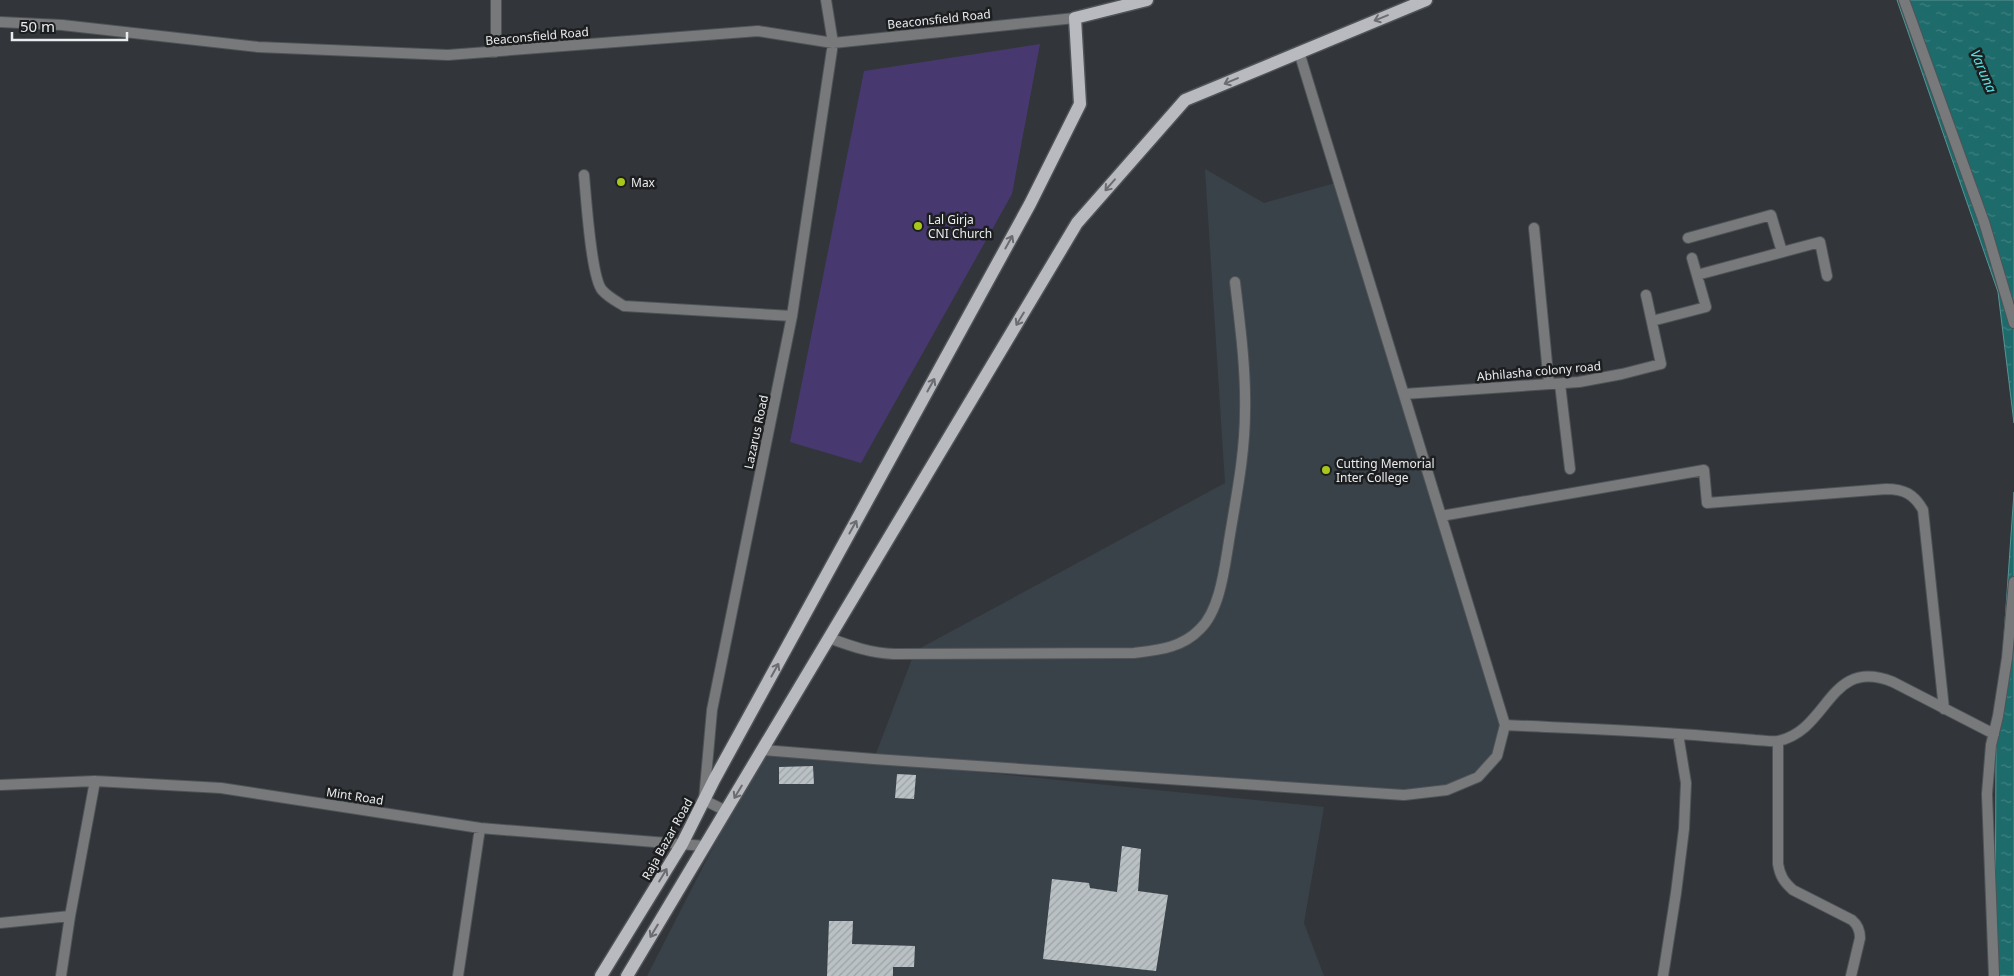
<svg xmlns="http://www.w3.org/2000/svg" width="2014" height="976" font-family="'Noto Sans',sans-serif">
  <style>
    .built { fill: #394249 }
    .park { fill: #47396f }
    .water { fill: url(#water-ripples); stroke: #5b9293 }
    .building { fill: url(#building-hatch) }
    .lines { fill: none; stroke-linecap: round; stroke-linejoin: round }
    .street-casing { stroke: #4f5357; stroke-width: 12 }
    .primary-casing { stroke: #4f5357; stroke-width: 15 }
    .street { stroke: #78797b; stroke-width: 10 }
    .primary { stroke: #b8bac0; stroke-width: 12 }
    .oneway { stroke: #6a6c70 }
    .poi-dot { fill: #a9c71b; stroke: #1c1e1f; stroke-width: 2 }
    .labels { text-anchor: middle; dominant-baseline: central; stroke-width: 5; stroke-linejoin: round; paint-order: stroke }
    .street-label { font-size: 12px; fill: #eaedef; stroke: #1c1e1f }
    .poi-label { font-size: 12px; fill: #eaedef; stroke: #1c1e1f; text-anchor: start }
    .water-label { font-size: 14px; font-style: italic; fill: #52e1e0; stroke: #1c1e1f }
  </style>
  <defs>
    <pattern id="water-ripples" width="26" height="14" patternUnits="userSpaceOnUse" patternTransform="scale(1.25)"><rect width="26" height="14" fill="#1e6b6b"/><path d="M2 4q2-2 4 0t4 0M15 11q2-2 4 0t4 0" fill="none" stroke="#3f8080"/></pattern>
    <pattern id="building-hatch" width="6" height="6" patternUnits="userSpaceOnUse" patternTransform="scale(1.25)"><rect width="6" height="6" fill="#bac1c4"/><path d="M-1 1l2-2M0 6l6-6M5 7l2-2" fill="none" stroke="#9da2a5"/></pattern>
  </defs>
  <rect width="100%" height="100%" fill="#32363a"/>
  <path class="built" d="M 1205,169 L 1264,203 L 1339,182 L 1505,725 L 1497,756 L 1478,777 L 1447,790 L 1404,795 L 874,759 L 915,651 L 1225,483 Z
    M 763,750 L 1324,807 L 1304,923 L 1324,976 L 647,976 Z"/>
  <path class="park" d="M 1040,44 L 1012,194 L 861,463 L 790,442 L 864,71 Z"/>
  <path class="water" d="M 1897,0 L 2014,0 L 2014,423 L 1998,292 Z
    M 2014,492 L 2014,976 L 1995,976 L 1996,752 Z"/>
  <path class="building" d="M 813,766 L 814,784 L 779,784 L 779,767 Z
    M 897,774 L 916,775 L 914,799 L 895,798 Z
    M 1122,846 L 1141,849 L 1138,891 L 1168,895 L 1156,971 L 1043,959 L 1052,879 L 1089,883 L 1090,888 L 1117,892 Z
    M 829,921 L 853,921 L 852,944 L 915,946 L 914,967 L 893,967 L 893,976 L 827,976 Z"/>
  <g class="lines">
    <g class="street-casing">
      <path id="street" d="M 1904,0 L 1984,222 L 2014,323
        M 0,22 L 62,25 L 258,47 L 448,55 L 758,31 L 833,43 L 1075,18
        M 496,52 L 496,0
        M 584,175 C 586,196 591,277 602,290 C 608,297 616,301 624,306 L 792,316
        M 1534,228 L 1549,384
        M 1688,238 L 1771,215 L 1782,252
        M 1697,275 L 1820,242 L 1827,276
        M 1652,321 L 1706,307 L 1692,258
        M 1560,384 L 1570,469
        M 1404,394 L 1579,382 L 1622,374 L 1661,364 L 1646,295
        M 1441,516 L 1704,470 L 1707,503 L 1886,489 C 1904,489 1914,494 1923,510 L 1944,709
        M 829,638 C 851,646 870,653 894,654 L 1134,653 C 1158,650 1182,648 1200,629 C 1219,611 1224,572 1228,547 C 1235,502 1245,457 1245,411 C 1246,368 1240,325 1235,282
        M 1505,725 C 1568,728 1632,730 1695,735 C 1715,737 1735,738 1755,740 C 1762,740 1771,742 1778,741 C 1830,730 1828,656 1893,682 L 1994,734
        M 1778,741 L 1778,864 C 1780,876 1784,882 1793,890 L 1852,920 C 1858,925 1860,930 1860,938 L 1851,976
        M 763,750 L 874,759 L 1404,795 L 1447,790 L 1478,777 L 1497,756 L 1505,725 L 1299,52
        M 0,785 L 95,781 L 221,788 L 480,828 L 705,846
        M 726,811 L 704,800 L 712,710 L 792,316 L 833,43 L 826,0
        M 0,923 L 70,916
        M 61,976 L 70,916 L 95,781
        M 458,976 L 480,828
        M 1663,976 L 1676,893 L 1684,829 L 1686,783 L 1678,734
        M 1994,976 L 1987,794 L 1991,745 L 1998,716 L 2007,658 L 2014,582"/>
    </g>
    <g class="primary-casing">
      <path id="primary" d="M 601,976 L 682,844 L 714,780 L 1030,204 L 1080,104 L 1075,18 L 1147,0
        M 627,976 L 1077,223 L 1185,100 L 1426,0"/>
    </g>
    <use href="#street" class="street"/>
    <use href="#primary" class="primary"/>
  </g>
  <defs><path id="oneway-shaft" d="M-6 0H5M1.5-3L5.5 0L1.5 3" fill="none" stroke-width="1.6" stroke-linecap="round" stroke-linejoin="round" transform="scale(1.25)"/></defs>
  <g class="oneway">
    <use href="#oneway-shaft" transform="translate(1381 18) rotate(158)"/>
    <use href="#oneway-shaft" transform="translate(1231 81) rotate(157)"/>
    <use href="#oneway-shaft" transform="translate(1110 185) rotate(131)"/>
    <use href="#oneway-shaft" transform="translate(1009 242) rotate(-61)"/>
    <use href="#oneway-shaft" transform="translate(1020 319) rotate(121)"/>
    <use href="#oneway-shaft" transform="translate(931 385) rotate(-61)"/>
    <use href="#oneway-shaft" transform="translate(853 527) rotate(-61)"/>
    <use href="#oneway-shaft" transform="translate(775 670) rotate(-61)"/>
    <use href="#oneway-shaft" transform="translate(738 792) rotate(121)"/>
    <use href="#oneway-shaft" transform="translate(663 875) rotate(-59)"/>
    <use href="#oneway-shaft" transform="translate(654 931) rotate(121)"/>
  </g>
  <g class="poi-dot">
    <circle cx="621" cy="182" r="5"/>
    <circle cx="918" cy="226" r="5"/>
    <circle cx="1326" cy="470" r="5"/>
  </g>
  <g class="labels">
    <g class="street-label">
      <text transform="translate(939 19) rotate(-6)">Beaconsfield Road</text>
      <text transform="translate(537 36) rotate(-5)">Beaconsfield Road</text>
      <text transform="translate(1539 371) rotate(-5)">Abhilasha colony road</text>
      <text transform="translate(756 432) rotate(-78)">Lazarus Road</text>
      <text transform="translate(355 796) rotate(9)">Mint Road</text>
      <text transform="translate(667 839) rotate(-61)">Raja Bazar Road</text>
    </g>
    <g class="poi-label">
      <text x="631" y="182">Max</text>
      <text x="928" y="219">Lal Girja<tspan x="928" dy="14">CNI Church</tspan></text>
      <text x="1336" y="463">Cutting Memorial<tspan x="1336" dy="14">Inter College</tspan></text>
    </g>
    <g class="water-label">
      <text transform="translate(1984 71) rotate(67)">Varuna</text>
    </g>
  </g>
  <path d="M12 32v8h115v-8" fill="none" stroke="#eaedef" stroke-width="2.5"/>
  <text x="20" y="32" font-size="15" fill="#eaedef" stroke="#1c1e1f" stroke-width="4" paint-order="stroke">50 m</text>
</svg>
